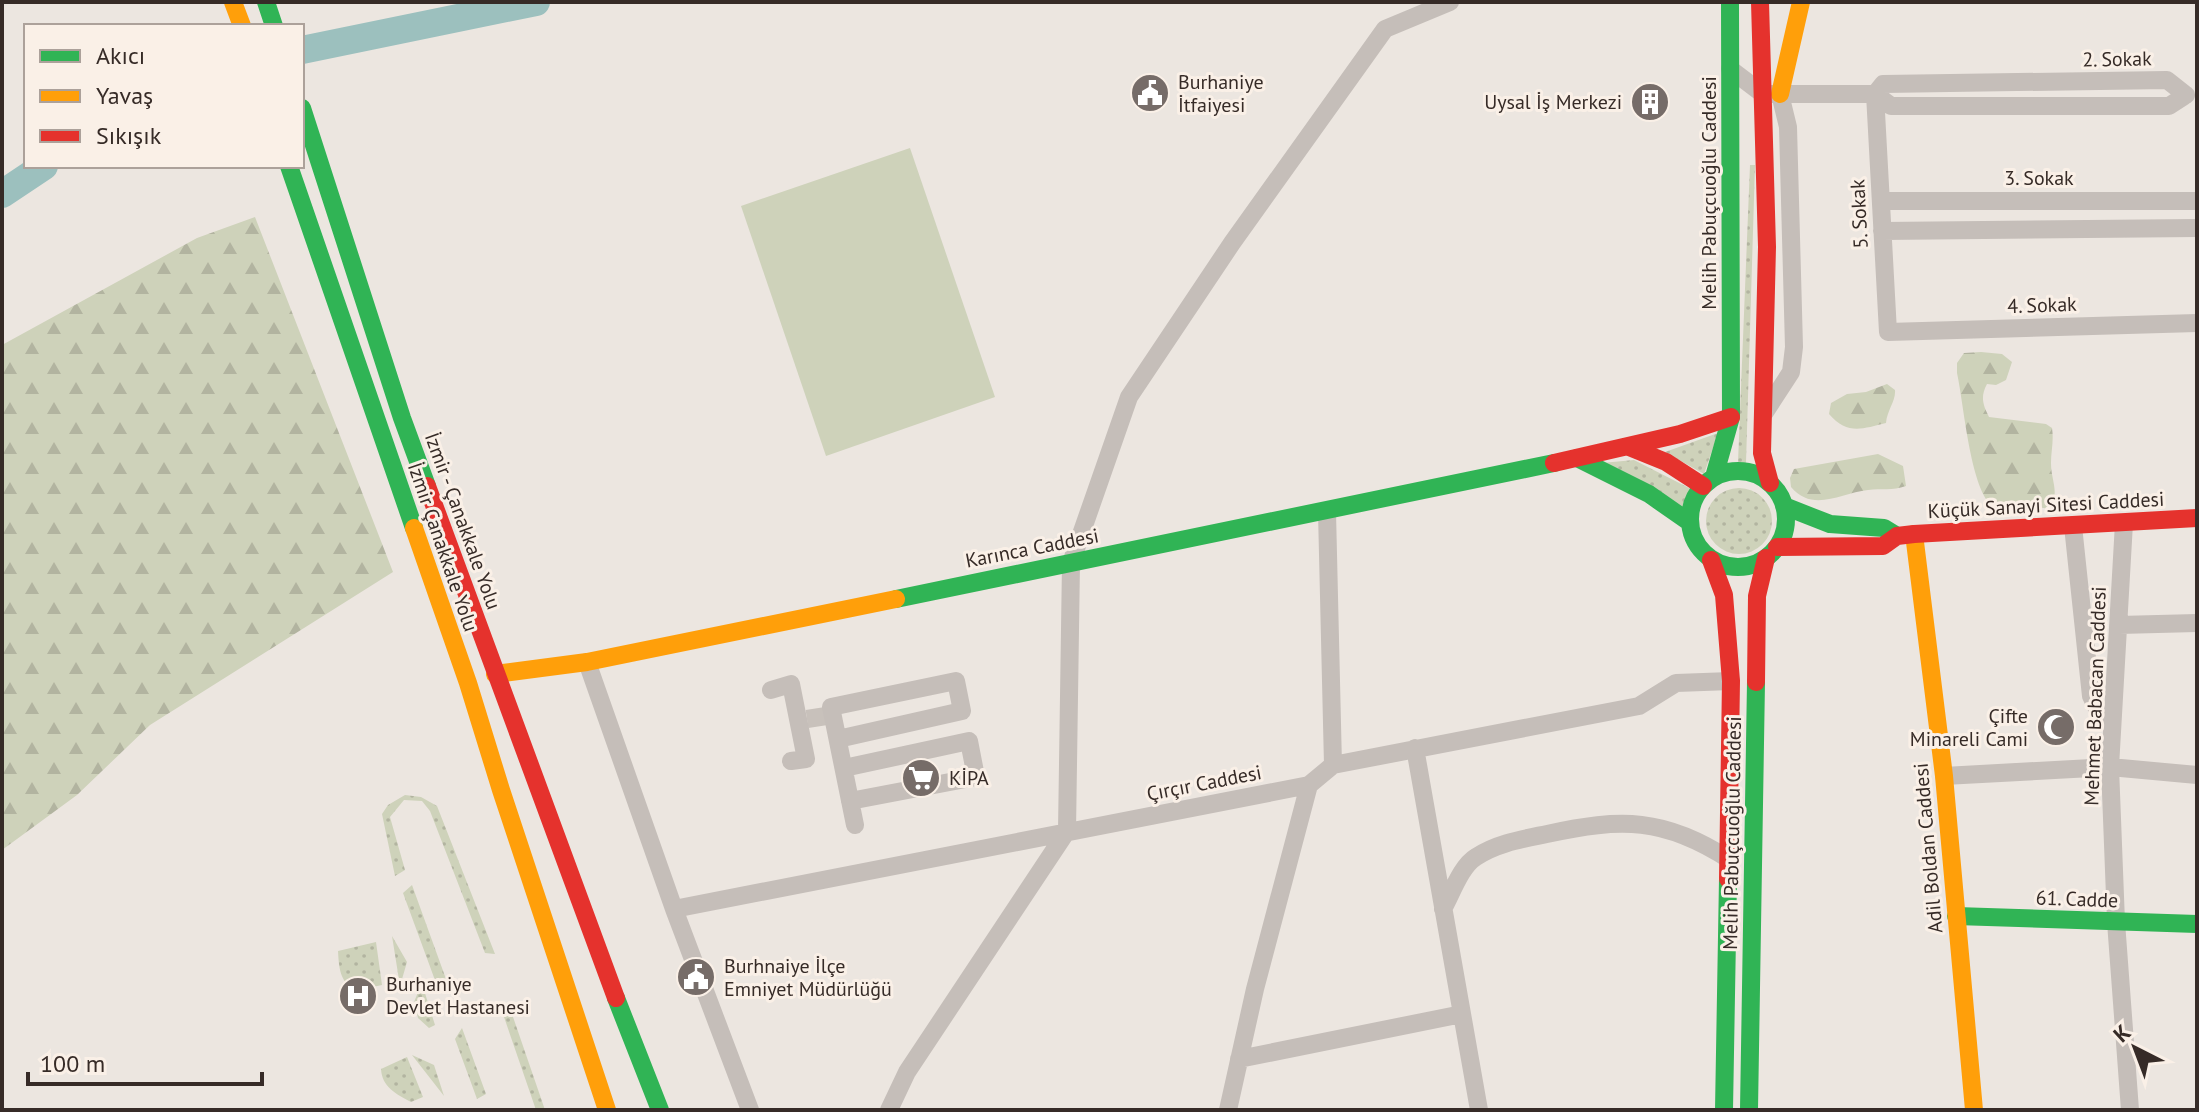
<svg xmlns="http://www.w3.org/2000/svg" width="2199" height="1112" font-family="'PT Sans',sans-serif">
  <style>
    .green { fill: url(#green-dots) }
    .forest { fill: url(#forest-firs) }
    .pitch { fill: #ced2ba }
    .lines { fill: none; stroke-linecap: round; stroke-linejoin: round }
    .river { stroke: #9cc0be; stroke-width: 28 }
    .street-tunnel { stroke: #c8c1bb; stroke-width: 18; stroke-dasharray: 18 9; stroke-linecap: butt }
    .street { stroke: #c5beb9; stroke-width: 18 }
    .fast { stroke: #30b455; stroke-width: 18 }
    .slow { stroke: #ff9f0a; stroke-width: 18 }
    .jam { stroke: #e5322d; stroke-width: 18 }
    .labels { text-anchor: middle; dominant-baseline: central; stroke-width: 6; stroke-linejoin: round; paint-order: stroke }
    .street-label { font-size: 20px; fill: #362b27; stroke: #faf0e7 }
    .poi-label { font-size: 20px; fill: #362b27; stroke: #faf0e7; text-anchor: start }
  </style>
  <defs>
    <pattern id="green-dots" width="8" height="8" patternUnits="userSpaceOnUse" patternTransform="scale(2)"><rect width="8" height="8" fill="#ced2ba"/><path d="M2 2h.1M6 6h.1" fill="none" stroke="#b2b4a0" stroke-width="1.8" stroke-linecap="round"/></pattern>
    <pattern id="forest-firs" width="22" height="20" patternUnits="userSpaceOnUse" patternTransform="scale(2)"><rect width="22" height="20" fill="#ced2ba"/><path d="M5 1l3.5 6h-7zM16 11l3.5 6h-7z" fill="#b2b4a0"/></pattern>
  </defs>
  <rect width="100%" height="100%" fill="#ece6e0"/>
  <path class="green" d="M 1750,165 L 1755,165 L 1746,463 L 1738,462 Z
    M 1718,433 L 1704,474 L 1665,452 Z
    M 1634,460 L 1695,491 L 1685,508 L 1591,464 Z
    M1706 521a33 33 0 1 1 66 0a33 33 0 1 1-66 0Z
    M 405,795 L 421,797 L 437,806 L 495,954 L 485,953 L 430,811 L 422,801 L 404,800 L 390,817 L 405,870 L 395,876 L 382,814 L 388,805 Z
    M 412,885 L 446,979 L 436,983 L 403,893 Z
    M 392,936 L 407,962 L 400,986 Z
    M 376,942 L 382,985 L 354,991 C 340,980 339,969 338,951 Z
    M 419,990 L 424,990 L 435,1025 L 429,1028 L 418,1018 L 414,1002 Z
    M 512,1014 L 545,1110 L 536,1110 L 504,1017 Z
    M 462,1028 L 486,1094 L 477,1099 L 455,1039 Z
    M 412,1055 L 434,1065 L 444,1096 Z
    M 407,1057 L 423,1097 L 411,1102 C 396,1094 382,1087 381,1069 Z"/>
  <path class="forest" d="M 255,217 L 393,572 L 150,725 L 77,795 L 2,850 L 2,345 L 197,238 Z
    M 1981,352 L 2002,354 L 2012,362 L 2006,380 L 1996,385 L 1987,384 C 1980,397 1983,405 1989,417 L 2046,424 L 2052,428 C 2054,441 2051,451 2051,463 C 2051,481 2060,492 2050,509 L 2031,506 L 1991,505 C 1970,485 1964,405 1957,373 L 1957,363 L 1964,353 Z
    M 1887,384 L 1895,390 C 1896,401 1887,410 1886,423 C 1862,429 1847,435 1829,414 L 1831,403 L 1847,394 L 1866,392 Z
    M 1878,454 L 1903,466 L 1906,486 C 1892,491 1882,488 1868,490 C 1841,493 1813,513 1791,487 L 1790,478 L 1794,469 Z"/>
  <path class="pitch" d="M 910,148 L 995,397 L 826,456 L 741,206 Z"/>
  <g class="lines">
    <path class="river" d="M 302,50 L 536,2
      M 2,194 L 44,166"/>
    <path class="street-tunnel" d="M 807,719 L 833,715"/>
    <path class="street" d="M 1730,69 L 1763,94 L 1875,94 L 1891,106 L 2169,106 L 2186,95
      M 1875,94 L 1888,332 L 2197,323
      M 1875,94 L 1883,84 L 2167,80 L 2186,95
      M 1881,201 L 2197,201
      M 1882,231 L 2197,228
      M 1765,412 L 1791,372 L 1794,347 L 1788,127 L 1780,94
      M 1327,512 L 1333,765
      M 2124,523 L 2110,767 L 2116,922 L 2130,1110
      M 2073,526 L 2091,696 L 2100,715 L 2112,727
      M 2119,625 L 2197,623
      M 587,662 L 674,909 L 750,1110
      M 771,690 L 791,684 L 806,759 L 791,761
      M 838,739 L 962,711 L 956,681 L 831,707 L 855,825
      M 1415,748 L 1479,1110
      M 844,768 L 969,741 L 976,777 L 850,801
      M 1944,776 L 2110,767 L 2197,775
      M 674,909 L 1309,785 L 1333,765 L 1639,706 L 1676,683 L 1731,681
      M 1443,909 C 1452,893 1461,866 1476,857 C 1497,843 1523,839 1547,834 C 1621,818 1664,817 1730,860
      M 1239,1059 L 1462,1014
      M 889,1110 L 907,1072 L 1067,831 L 1071,563 L 1129,397 L 1232,243 L 1385,29 L 1450,2
      M 1228,1110 L 1255,989 L 1309,785"/>
    <path class="fast" d="M 266,2 L 274,26
      M 302,108 L 402,418 L 427,486
      M 289,166 L 414,528
      M 1577,458 L 1649,494 L 1689,522
      M1690 519a48 48 0 1 1 96 0a48 48 0 1 1-96 0Z
      M 1714,477 L 1731,417 L 1730,2
      M 1784,506 L 1830,524 L 1884,528 L 1897,536
      M 896,599 L 1554,463
      M 1956,916 L 2197,924
      M 616,998 L 660,1110
      M 1724,1110 L 1728,879
      M 1749,1110 L 1756,682"/>
    <path class="slow" d="M 233,2 L 242,26
      M 1780,94 L 1801,2
      M 414,528 L 468,683 L 501,790 L 607,1110
      M 1914,534 L 1944,776 L 1974,1110
      M 495,674 L 587,662 L 896,599"/>
    <path class="jam" d="M 1760,2 L 1767,247 L 1762,453 L 1770,483
      M 1629,447 L 1666,462 L 1703,486
      M 1554,463 L 1680,434 L 1731,417
      M 427,486 L 616,998
      M 1777,547 L 1883,546 L 1897,536 L 1914,534 L 2197,518
      M 1711,560 L 1724,595 L 1731,681 L 1728,879
      M 1756,682 L 1757,596 L 1766,558"/>
  </g>
  <defs>
    <g id="civic-disc" transform="scale(2)"><circle r="9.5" fill="#766c68" stroke="#faf0e7"/><path d="M-.6-6.5H3V-4.5H.6V-3L4-1V1h2V6H-6V1h2V-1L-.6-3ZM-1.2 2.5V6h2.4V2.5Z" fill="#fff"/></g>
    <g id="building-disc" transform="scale(2)"><circle r="9.5" fill="#766c68" stroke="#faf0e7"/><path d="M-4-6H4V6H1V3H-1V6H-4ZM-2.5-4.3h1.7v1.8h-1.7ZM.8-4.3h1.7v1.8H.8ZM-2.5-1h1.7V.8h-1.7ZM.8-1h1.7V.8H.8Z" fill="#fff"/></g>
    <g id="mosque-disc" transform="scale(2)"><circle r="9.5" fill="#766c68" stroke="#faf0e7"/><path d="M3.5-4.9A6 6 0 1 0 3.5 4.9A5 5 0 1 1 3.5-4.9Z" fill="#fff"/></g>
    <g id="supermarket-disc" transform="scale(2)"><circle r="9.5" fill="#766c68" stroke="#faf0e7"/><path d="M-6-5.5h2.5l.6 2H6L4.5 2H-2.5L-4.4-4H-6ZM-1.5 3.2a1.3 1.3 0 1 0 .1 0ZM3 3.2a1.3 1.3 0 1 0 .1 0Z" fill="#fff"/></g>
    <g id="hospital-disc" transform="scale(2)"><circle r="9.5" fill="#766c68" stroke="#faf0e7"/><path d="M-5-5h3v3.5h4V-5h3V5h-3V1.5h-4V5h-3Z" fill="#fff"/></g>
  </defs>
  <g fill-rule="evenodd">
    <use href="#civic-disc" x="1150" y="93"/>
    <use href="#building-disc" x="1650" y="102"/>
    <use href="#mosque-disc" x="2056" y="727"/>
    <use href="#supermarket-disc" x="921" y="778"/>
    <use href="#civic-disc" x="696" y="977"/>
    <use href="#hospital-disc" x="358" y="996"/>
  </g>
  <g class="labels">
    <g class="street-label">
      <text transform="translate(2117 59) rotate(-1)">2. Sokak</text>
      <text x="2039" y="178">3. Sokak</text>
      <text transform="translate(1709 193) rotate(-90)">Melih Pabuçcuoğlu Caddesi</text>
      <text transform="translate(1859 214) rotate(-93)">5. Sokak</text>
      <text transform="translate(2042 305) rotate(-2)">4. Sokak</text>
      <text transform="translate(2046 505) rotate(-3)">Küçük Sanayi Sitesi Caddesi</text>
      <text transform="translate(463 521) rotate(70)">İzmir - Çanakkale Yolu</text>
      <text transform="translate(443 547) rotate(71)">İzmir Çanakkale Yolu</text>
      <text transform="translate(1032 548) rotate(-11)">Karınca Caddesi</text>
      <text transform="translate(2095 696) rotate(-88)">Mehmet Babacan Caddesi</text>
      <text transform="translate(1204 783) rotate(-11)">Çırçır Caddesi</text>
      <text transform="translate(1732 833) rotate(-89)">Melih Pabuçcuoğlu Caddesi</text>
      <text transform="translate(1928 848) rotate(-95)">Adil Boldan Caddesi</text>
      <text transform="translate(2077 899) rotate(2)">61. Cadde</text>
    </g>
    <g class="poi-label">
      <text x="1178" y="82">Burhaniye<tspan x="1178" dy="23">İtfaiyesi</tspan></text>
      <text x="1622" y="102" text-anchor="end">Uysal İş Merkezi</text>
      <text x="2028" y="716" text-anchor="end">Çifte<tspan x="2028" dy="23">Minareli Cami</tspan></text>
      <text x="949" y="778">KİPA</text>
      <text x="724" y="966">Burhnaiye İlçe<tspan x="724" dy="23">Emniyet Müdürlüğü</tspan></text>
      <text x="386" y="984">Burhaniye<tspan x="386" dy="23">Devlet Hastanesi</tspan></text>
    </g>
  </g>
  <rect width="2199" height="1112" fill="none" stroke="#362b27" stroke-width="8"/>
  <rect x="24" y="24" width="280" height="144" fill="#faf0e7" stroke="#aca19a" stroke-width="2"/>
  <rect x="40" y="50" width="40" height="12" fill="#30b455" stroke="#aca19a" stroke-width="2"/>
  <text x="96" y="64" font-size="24" fill="#362b27">Akıcı</text>
  <rect x="40" y="90" width="40" height="12" fill="#ff9f0a" stroke="#aca19a" stroke-width="2"/>
  <text x="96" y="104" font-size="24" fill="#362b27">Yavaş</text>
  <rect x="40" y="130" width="40" height="12" fill="#e5322d" stroke="#aca19a" stroke-width="2"/>
  <text x="96" y="144" font-size="24" fill="#362b27">Sıkışık</text>
  <g transform="translate(2135 1048) rotate(318)" stroke="#faf0e7" stroke-width="6" paint-order="stroke">
  <path d="M0-6L14 30L0 20L-14 30Z" fill="#362b27"/>
  <text y="-12" font-size="22" font-weight="bold" text-anchor="middle" fill="#362b27">K</text>
  </g>
  <path d="M28 1072v12h234v-12" fill="none" stroke="#362b27" stroke-width="4"/>
  <text x="40" y="1072" font-size="24" fill="#362b27" stroke="#faf0e7" stroke-width="6" paint-order="stroke">100 m</text>
</svg>
